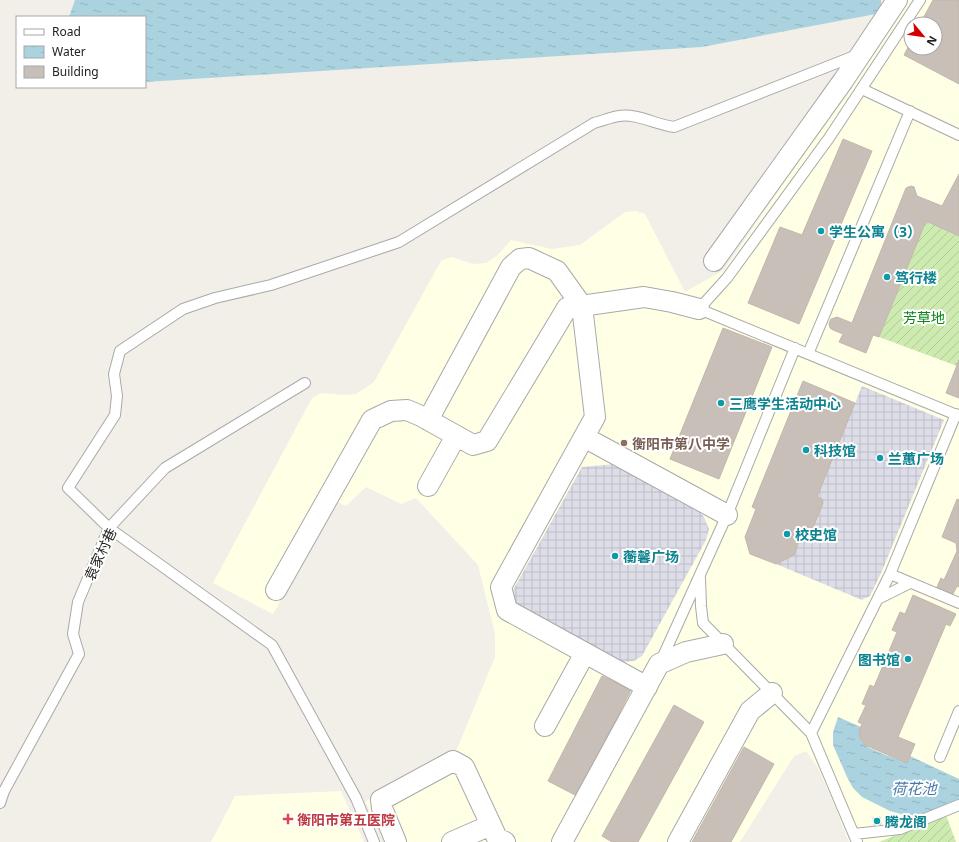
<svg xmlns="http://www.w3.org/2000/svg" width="959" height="842" font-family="'Noto Sans','Noto Sans SC',sans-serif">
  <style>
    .education { fill: #ffffe5; fill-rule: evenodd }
    .garden { fill: url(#garden-furrows) }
    .plaza { fill: url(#plaza-grid) }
    .water { fill: url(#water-ripples) }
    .building { fill: #c7bfb8; stroke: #c4b6ab }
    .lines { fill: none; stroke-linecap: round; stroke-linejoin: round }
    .service-casing { stroke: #a9a9a9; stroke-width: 12 }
    .minor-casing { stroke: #a9a9a9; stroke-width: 22 }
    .service { stroke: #fff; stroke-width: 10 }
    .minor { stroke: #fff; stroke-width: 20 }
    .culture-dot { fill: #0f9aa8; stroke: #fff; stroke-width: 1.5 }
    .education-dot { fill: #8d6e63; stroke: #fff; stroke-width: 1.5 }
    .health-dot { fill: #e0444e; stroke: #fff; stroke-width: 1.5 }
    .labels { text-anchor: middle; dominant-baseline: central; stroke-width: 4; stroke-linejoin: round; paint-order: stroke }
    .culture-label { font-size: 14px; font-weight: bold; fill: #0d838f; stroke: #fff; text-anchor: start }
    .park-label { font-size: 14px; fill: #0c8416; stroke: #fff }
    .education-label { font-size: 14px; font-weight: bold; fill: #785e54; stroke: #fff; text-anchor: start }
    .street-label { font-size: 14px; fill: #222; stroke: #fff }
    .health-label { font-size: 14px; font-weight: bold; fill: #be3a42; stroke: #fff; text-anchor: start }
    .water-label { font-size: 15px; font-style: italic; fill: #4a7aab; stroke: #fff }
  </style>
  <defs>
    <pattern id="garden-furrows" width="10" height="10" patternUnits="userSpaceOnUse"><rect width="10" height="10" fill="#cdebb0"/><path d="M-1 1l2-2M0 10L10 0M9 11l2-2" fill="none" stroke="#b0c997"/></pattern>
    <pattern id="plaza-grid" width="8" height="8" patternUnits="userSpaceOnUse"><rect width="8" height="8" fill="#dddde8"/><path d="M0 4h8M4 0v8" fill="none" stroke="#bdbdc7"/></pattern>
    <pattern id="water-ripples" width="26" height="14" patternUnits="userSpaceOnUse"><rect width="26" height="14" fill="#aad3df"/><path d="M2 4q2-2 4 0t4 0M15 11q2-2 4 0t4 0" fill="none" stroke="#92b5bf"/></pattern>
  </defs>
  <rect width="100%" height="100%" fill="#f2efe9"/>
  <path class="education" d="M 905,0 L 959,0 L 959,842 L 849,842 L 836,809 L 818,768 L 806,751 L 794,756 L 740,842 L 386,842 L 365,802 L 457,749 L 495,657 L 495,634 L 478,565 L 416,498 L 401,504 L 366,487 L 346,506 L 337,502 L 273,614 L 213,583 L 312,398 L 321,393 L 344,395 L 356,394 L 374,382 L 441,261 L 445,259 L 452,257 L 473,264 L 486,263 L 498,255 L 511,240 L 552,249 L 580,245 L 625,212 L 636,211 L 645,214 L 685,292 L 724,270 L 818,132 ZM 911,24 L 935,24 L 935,48 L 911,48 Z
    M 341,791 L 364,842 L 211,842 L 235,796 Z"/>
  <path class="garden" d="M 926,221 L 959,236 L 959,360 L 957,366 L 879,337 Z
    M 946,815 L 956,842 L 879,842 Z"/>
  <path class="plaza" d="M 862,386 L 944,420 L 882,571 L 870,596 L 862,600 L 776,564 L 794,555 L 803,530 L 808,532 L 812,530 L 817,497 Z
    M 614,464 L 697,508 L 704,517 L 709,529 L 706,540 L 642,656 L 634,661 L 624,662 L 614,659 L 513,605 L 512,592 L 582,467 Z"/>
  <path class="water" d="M 75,0 L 881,0 L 881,13 L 702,47 L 145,82 L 145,17 L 69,17 Z
    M 838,717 L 861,727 C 859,733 860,740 865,745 C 870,750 898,759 907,763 L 910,756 L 959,779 L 959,799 L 930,812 L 908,816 L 890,811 L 862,797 L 853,788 L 847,777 L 833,745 L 833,732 Z"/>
  <path class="building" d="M 933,0 L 959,0 L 959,84 L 904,55 L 911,42 L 911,48 L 935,48 L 935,24 L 920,24 Z
    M 843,139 L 872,151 L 799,324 L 748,303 L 780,227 L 802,235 Z
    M 959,174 L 959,236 L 926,221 L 879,337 L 873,335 L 866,353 L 839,342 L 843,334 L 833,330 L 830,328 L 829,323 L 831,319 L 837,317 L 852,323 L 906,188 L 911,186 L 914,187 L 917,196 L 942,206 Z
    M 723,328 L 772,347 L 719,479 L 670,459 Z
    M 959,360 L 959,398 L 946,393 Z
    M 803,381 L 855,403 L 817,497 L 822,499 L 823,503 L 812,530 L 808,532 L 803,530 L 794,555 L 776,564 L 750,554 L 745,537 L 756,509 L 752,507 Z
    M 957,499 L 959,500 L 959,587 L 957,586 L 953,594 L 937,587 L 941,578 L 944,580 L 957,551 L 956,543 L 942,537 Z
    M 913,595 L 956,614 L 950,626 L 946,624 L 898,737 L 915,744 L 907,763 L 865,745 L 860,738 L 859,731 L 862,724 L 858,722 L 866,705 L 862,704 L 870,685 L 874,687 L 897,632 L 892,630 L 900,612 L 905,614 Z
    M 602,676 L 631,690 L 577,796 L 548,781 Z
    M 674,705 L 704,722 L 638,842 L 612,842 L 602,836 Z
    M 744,747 L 774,764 L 731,842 L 692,842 Z
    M 880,817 L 881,824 L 874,825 L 873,818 Z"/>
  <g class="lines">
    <g class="service-casing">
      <path id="service" d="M 920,0 L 829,138 L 727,278 L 699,309 L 959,416
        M 862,89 L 959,135
        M 808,354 L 910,111
        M 890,574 L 959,603
        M 700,578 L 701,606 L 703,623 L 811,733 L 857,842
        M 878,599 L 910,583
        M 660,663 L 727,515 L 795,348
        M 811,733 L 890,574 L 956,414
        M 940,757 L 959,711
        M 0,803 L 4,791 L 79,654 L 73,634 L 78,602 L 109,528 L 165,468 L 305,383
        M 854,834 L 900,829 L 959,805
        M 374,842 L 356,798 L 272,645 L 109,528 L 68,488 L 115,415 L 117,396 L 114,374 L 120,351 L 183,309 L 215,298 L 271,285 L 399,242 L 594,123 C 602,121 611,117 619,116 C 636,113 657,125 674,127 L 857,55"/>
    </g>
    <g class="minor-casing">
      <path id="minor" d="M 714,261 L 843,81 L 897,0
        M 428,420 L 511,267 L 520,259 L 529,258 L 557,271 L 582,306 L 595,417 L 501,587 L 507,610 L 647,687
        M 584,437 L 727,515
        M 428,486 L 456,436
        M 276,590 L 372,420 L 391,411 L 407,410 L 421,416 L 473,445 L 487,441 L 567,308 L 644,297 L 672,302 L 699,309
        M 545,726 L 585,653
        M 396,842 L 382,808 L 381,800 L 453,761 L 464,767 L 497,838 L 505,842
        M 452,842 L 491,825
        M 562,842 L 659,664 L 686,652 L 723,644
        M 678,842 L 750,711 L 772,693"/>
    </g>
    <use href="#service" class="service"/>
    <use href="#minor" class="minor"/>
  </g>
  <g class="culture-dot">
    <circle cx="821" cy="231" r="4"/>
    <circle cx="887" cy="277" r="4"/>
    <circle cx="721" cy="403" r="4"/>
    <circle cx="806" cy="450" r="4"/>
    <circle cx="880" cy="458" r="4"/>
    <circle cx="787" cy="534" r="4"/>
    <circle cx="615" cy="556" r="4"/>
    <circle cx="908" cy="659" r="4"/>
    <circle cx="877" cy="821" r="4"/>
  </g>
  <circle class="education-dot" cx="624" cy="443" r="4"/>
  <path class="health-dot" d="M286 813h4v4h4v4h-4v4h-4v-4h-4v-4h4z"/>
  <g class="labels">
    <g class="culture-label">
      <text x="829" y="231">学生公寓（3）</text>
      <text x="895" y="277">笃行楼</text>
      <text x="729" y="403">三鹰学生活动中心</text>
      <text x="814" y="450">科技馆</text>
      <text x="888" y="458">兰蕙广场</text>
      <text x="795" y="534">校史馆</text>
      <text x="623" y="556">蘅馨广场</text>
      <text x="900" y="659" text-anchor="end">图书馆</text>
      <text x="885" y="821">腾龙阁</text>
    </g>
    <g class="park-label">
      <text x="924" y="317">芳草地</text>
    </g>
    <g class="education-label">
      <text x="632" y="443">衡阳市第八中学</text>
    </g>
    <g class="street-label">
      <text transform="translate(100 554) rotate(-65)">袁家村巷</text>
    </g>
    <g class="health-label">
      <text x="297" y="819">衡阳市第五医院</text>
    </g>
    <g class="water-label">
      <text x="914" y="788">荷花池</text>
    </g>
  </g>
  <rect x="16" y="16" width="130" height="72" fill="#ffffff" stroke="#a7a7a7"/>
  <rect x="24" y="29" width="20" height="6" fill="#ffffff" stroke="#a7a7a7"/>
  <text x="52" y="36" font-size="12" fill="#222222">Road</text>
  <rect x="24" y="46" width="20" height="12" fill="url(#water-ripples)" stroke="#a7a7a7"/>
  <text x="52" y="56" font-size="12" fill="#222222">Water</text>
  <rect x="24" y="66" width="20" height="12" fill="#c7bfb8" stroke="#a7a7a7"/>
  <text x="52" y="76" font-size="12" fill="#222222">Building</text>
  <g transform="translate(923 36) rotate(119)"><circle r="19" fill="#ffffff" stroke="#a7a7a7"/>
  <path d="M0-3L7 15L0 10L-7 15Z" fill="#d40000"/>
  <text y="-6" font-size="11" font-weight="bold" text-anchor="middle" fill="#222222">N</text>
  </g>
</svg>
